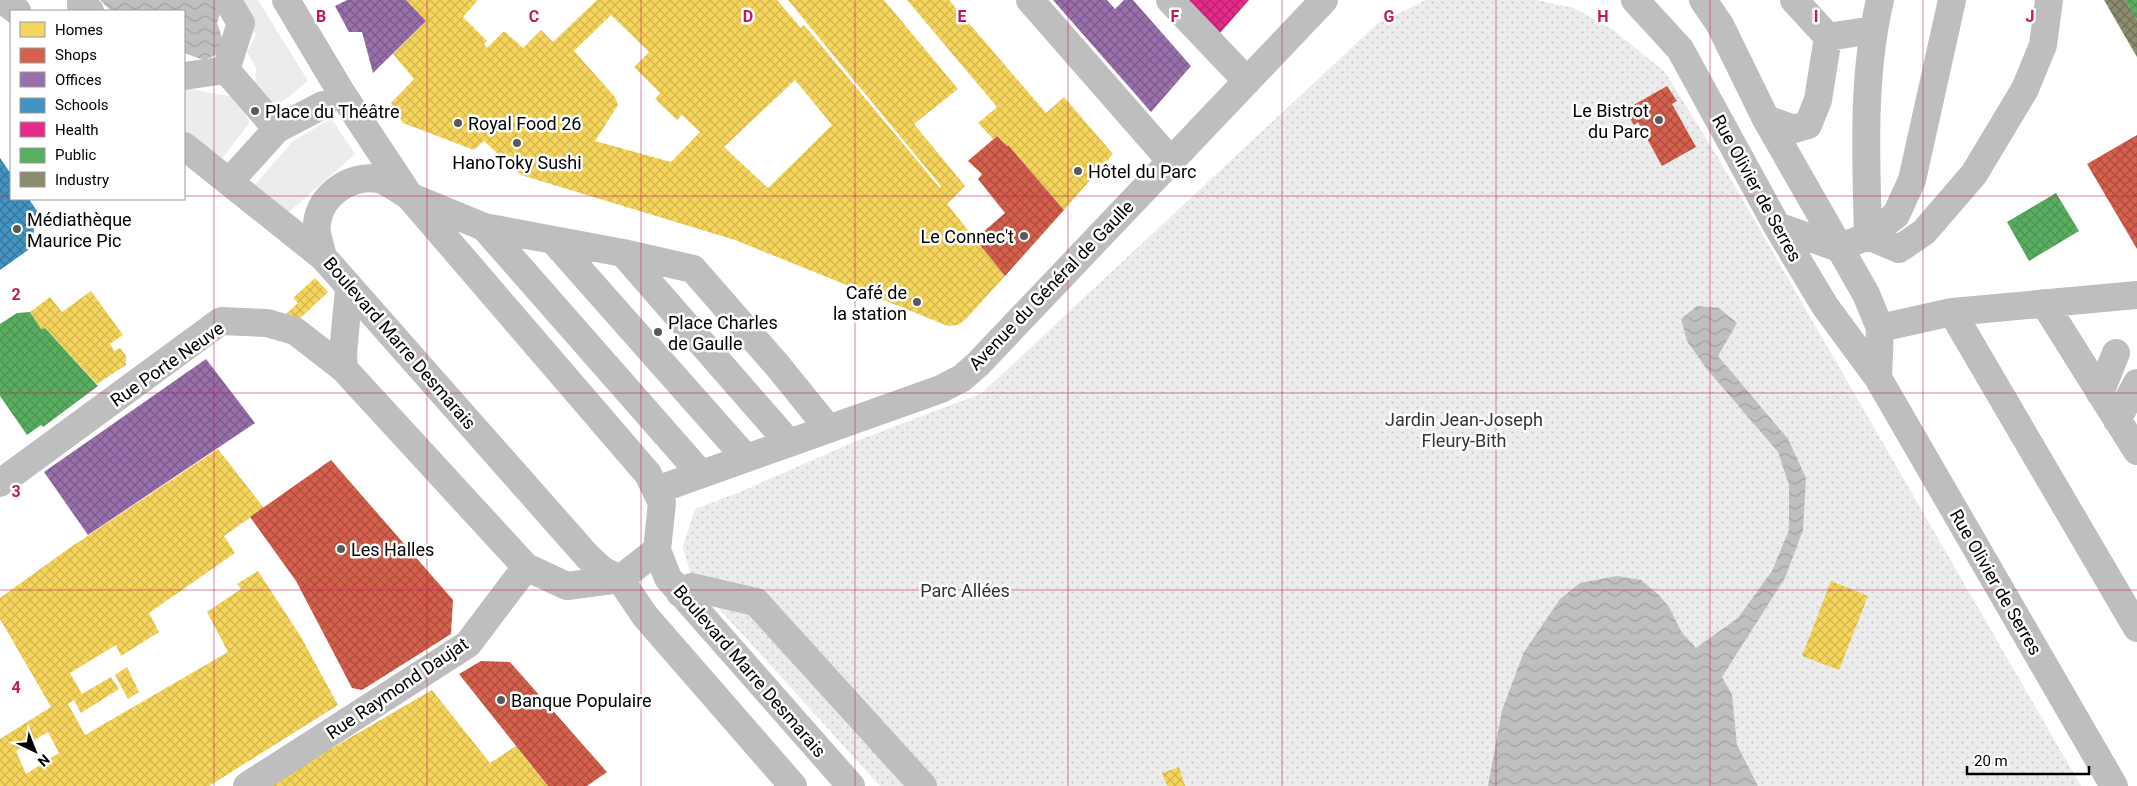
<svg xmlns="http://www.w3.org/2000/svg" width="2137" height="786" font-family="Roboto,sans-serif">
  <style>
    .grass { fill: #ececec }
    .park { fill: url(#park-dots) }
    .water { fill: url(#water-waves) }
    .homes { fill: url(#homes-cross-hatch); fill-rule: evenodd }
    .shops { fill: url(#shops-cross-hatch) }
    .offices { fill: url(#offices-cross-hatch) }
    .schools { fill: url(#schools-cross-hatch) }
    .health { fill: url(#health-cross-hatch) }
    .public { fill: url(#public-cross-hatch) }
    .industry { fill: url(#industry-cross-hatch) }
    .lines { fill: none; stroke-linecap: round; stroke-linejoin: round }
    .minor { stroke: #bebebe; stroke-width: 28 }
    .major { stroke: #bebebe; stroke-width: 28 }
    .grid { fill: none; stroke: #c2185b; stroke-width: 1; stroke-opacity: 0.55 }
    .poi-dot { fill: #595959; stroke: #fff; stroke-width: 2 }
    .labels { text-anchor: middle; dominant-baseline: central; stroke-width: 5; stroke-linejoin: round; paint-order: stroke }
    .poi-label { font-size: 18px; fill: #000; stroke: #fff; text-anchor: start }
    .street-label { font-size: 18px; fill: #000; stroke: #fff }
    .park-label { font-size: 18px; fill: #333; stroke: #fff }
    .grid-label { font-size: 16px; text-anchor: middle; font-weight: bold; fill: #c2185b; stroke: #fff; stroke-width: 5; stroke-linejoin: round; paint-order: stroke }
  </style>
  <defs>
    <pattern id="park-dots" width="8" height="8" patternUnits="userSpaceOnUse" patternTransform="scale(1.25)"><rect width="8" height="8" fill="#ececec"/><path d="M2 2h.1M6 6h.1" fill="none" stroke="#c9c9c9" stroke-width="1.8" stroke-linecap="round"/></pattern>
    <pattern id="water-waves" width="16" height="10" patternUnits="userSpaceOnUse" patternTransform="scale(1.25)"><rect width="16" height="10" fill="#bfbfbf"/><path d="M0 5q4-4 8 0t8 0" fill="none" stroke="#a2a2a2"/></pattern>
    <pattern id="homes-cross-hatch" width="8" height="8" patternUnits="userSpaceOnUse" patternTransform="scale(1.25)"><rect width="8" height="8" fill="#f6d55c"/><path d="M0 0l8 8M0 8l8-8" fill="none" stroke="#d1b54e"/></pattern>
    <pattern id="shops-cross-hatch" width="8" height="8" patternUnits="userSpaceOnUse" patternTransform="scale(1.25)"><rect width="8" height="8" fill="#d6604d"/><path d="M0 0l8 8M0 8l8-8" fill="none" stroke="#ab4d3e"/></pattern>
    <pattern id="offices-cross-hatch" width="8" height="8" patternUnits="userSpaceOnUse" patternTransform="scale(1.25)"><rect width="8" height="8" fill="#9970ab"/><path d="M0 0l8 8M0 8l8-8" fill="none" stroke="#7a5a89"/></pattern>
    <pattern id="schools-cross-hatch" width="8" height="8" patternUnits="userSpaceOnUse" patternTransform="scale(1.25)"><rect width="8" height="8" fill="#4393c3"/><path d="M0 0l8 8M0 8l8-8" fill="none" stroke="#36769c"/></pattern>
    <pattern id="health-cross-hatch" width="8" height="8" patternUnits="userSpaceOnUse" patternTransform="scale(1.25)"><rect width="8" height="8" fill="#e7298a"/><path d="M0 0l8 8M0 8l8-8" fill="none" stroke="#b9216e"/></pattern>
    <pattern id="public-cross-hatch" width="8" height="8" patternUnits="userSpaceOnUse" patternTransform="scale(1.25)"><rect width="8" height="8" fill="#5aae61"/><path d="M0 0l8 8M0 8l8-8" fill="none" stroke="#4c9452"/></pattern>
    <pattern id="industry-cross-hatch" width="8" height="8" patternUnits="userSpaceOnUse" patternTransform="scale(1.25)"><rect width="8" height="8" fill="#8c8c6e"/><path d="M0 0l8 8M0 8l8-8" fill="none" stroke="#707058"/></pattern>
  </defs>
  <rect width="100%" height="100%" fill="#fff"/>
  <path class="grass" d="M 235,0 L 258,0 L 308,81 L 282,102 L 268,102 L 255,84 L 256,68 L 247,52 L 256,35 Z
    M 184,88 L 234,97 L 250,122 L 221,160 L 184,130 Z
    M 331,118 L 355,154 L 289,212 L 254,186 L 292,142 Z"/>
  <path class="park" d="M 1426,0 L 1536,0 L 1574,8 L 1612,29 L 1665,72 L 1719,159 L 2081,786 L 880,786 L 692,579 L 683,547 L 695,509 L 740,492 L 854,442 L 982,393 L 1377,24 Z"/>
  <path class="water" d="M 100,0 L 218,0 L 222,7 L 217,23 L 222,38 L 220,50 L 216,55 L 204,60 L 184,53 L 184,11 L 111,11 Z
    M 1697,306 L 1719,308 L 1737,323 L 1718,356 L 1788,439 L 1806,478 L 1803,530 L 1785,578 L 1722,677 L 1732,695 L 1737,745 L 1758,786 L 1488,786 L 1502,710 L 1524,652 L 1560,599 L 1580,583 L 1617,576 L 1641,580 L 1659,595 L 1669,607 L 1682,633 L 1696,648 L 1738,618 L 1772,571 L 1789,530 L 1789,485 L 1778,452 L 1706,368 L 1687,341 L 1681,319 Z"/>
  <path class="homes" d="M 406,0 L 478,0 L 463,17 L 487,41 L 484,44 L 487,48 L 504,31 L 523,48 L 541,30 L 553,42 L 597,0 L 777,0 L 801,28 L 804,25 L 940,188 L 941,186 L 788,0 L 884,0 L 958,89 L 914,124 L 965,186 L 947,204 L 1005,276 L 965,320 L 958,325 L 948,326 L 735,240 L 521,175 L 484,141 L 474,150 L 403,123 L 391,103 L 414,79 L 393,54 L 426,21 ZM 611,15 L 649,52 L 634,67 L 660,93 L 655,99 L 677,120 L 682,115 L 700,132 L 671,162 L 595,141 L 618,105 L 615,97 L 574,51 ZM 795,80 L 832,125 L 768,188 L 724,147 Z
    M 907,0 L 949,0 L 1046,113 L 1064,97 L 1113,154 L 1064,210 L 1009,146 L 1007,146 L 997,136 L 993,139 L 978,123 L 997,107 Z
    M 315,278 L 328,292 L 294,324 L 285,315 L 298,303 L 293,298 Z
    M 91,291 L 123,335 L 110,344 L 114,351 L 120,348 L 126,356 L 126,365 L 97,384 L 45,328 L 41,329 L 30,312 L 50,297 L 62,312 Z
    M 218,449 L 264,508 L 224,536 L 235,553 L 149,613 L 159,632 L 121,656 L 116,645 L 70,673 L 82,694 L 111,677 L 119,689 L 81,713 L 74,700 L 68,704 L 85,735 L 228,652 L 207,612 L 241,589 L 237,584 L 258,571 L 301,637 L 338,705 L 209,786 L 0,786 L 0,739 L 51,707 L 0,619 L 0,598 L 68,549 ZM 48,732 L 59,753 L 26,774 L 16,751 Z
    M 1831,581 L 1868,596 L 1839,670 L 1802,656 Z
    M 127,667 L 139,692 L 128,699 L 115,675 Z
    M 432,690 L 490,763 L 516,746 L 548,786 L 267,786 Z
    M 1179,767 L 1185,786 L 1167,786 L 1162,773 Z"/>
  <path class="shops" d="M 1667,86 L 1677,101 L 1672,104 L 1696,147 L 1662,166 L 1638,122 L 1634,125 L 1625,110 Z
    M 2137,135 L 2137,249 L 2087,164 Z
    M 997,136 L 1007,146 L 1009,146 L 1064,210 L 1005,276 L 975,239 L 1005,213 L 978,179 L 982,174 L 968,161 Z
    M 331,460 L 453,600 L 451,634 L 362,690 L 352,688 L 296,581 L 250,517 Z
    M 481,661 L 510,662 L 607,772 L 587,786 L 548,786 L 459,674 Z"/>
  <path class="offices" d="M 347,0 L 406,0 L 426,21 L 373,73 L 362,32 L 349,32 L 335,6 Z
    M 1053,0 L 1107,0 L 1115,9 L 1124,0 L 1133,0 L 1191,66 L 1151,112 Z
    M 206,359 L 255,423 L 88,535 L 44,472 Z"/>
  <path class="schools" d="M 0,158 L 11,174 L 11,199 L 29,199 L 37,211 L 31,248 L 0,270 Z"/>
  <path class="health" d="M 1182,0 L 1249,0 L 1219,34 Z"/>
  <path class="public" d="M 2125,0 L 2137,0 L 2137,20 L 2135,17 Z
    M 2056,193 L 2079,231 L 2029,261 L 2007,222 Z
    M 30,312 L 41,329 L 45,328 L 98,386 L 43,427 L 41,425 L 27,435 L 0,396 L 0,324 L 17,313 Z"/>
  <path class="industry" d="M 2104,0 L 2125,0 L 2137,20 L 2137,57 Z"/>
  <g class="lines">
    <path class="minor" d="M 81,0 L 81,5 L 90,11
      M 1030,0 L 1170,160
      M 1170,0 L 1247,81
      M 1635,0 L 1680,49 L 1777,226 L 1825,306 L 1878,378 L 2114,786
      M 1703,0 L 1720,25 L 1766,119 L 1866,294 L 1880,328 L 1878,378
      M 1952,0 L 1912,180 L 1896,215 L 1868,236 L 1899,249 L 1924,232 L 1974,174 L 2025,89 L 2043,45 L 2049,0
      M 1828,37 L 1873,30
      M 226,70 L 277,129
      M 226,70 L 241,23 L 227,0
      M 184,76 L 226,70
      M 1766,119 L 1794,129 L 1808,125 L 1818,100 L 1828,37 L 1794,0
      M 229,182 L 277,129 L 323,105
      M 409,196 L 484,227 L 623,253 L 693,269 L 777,365 L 828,428
      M 1777,226 L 1839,248 L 1868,236 C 1866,158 1862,76 1880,0
      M 484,227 L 701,474
      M 553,240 L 746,458
      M 623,253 L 789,443
      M 2044,303 L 2137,451
      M 1952,312 L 2137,628
      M 1880,328 L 1952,312 L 2137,295
      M 344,369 L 343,354 L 349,288
      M 2100,393 L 2116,353
      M 2117,420 L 2137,383
      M 0,483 L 221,321 L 267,323 L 295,331 L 344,369 L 526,567 L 567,586 L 620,579
      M 680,593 L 691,587 L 756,602 L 923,786
      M 247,786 L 468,644 L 526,567"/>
    <path class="major" d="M 3,0 L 17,11
      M 286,0 L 341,92 L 407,192
      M 184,146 L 323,257 L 587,556 L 602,570 L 620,579 L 645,616 L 793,786
      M 323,257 C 321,247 315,233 317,223 C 320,195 351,174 378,179 C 388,181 400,191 409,196 L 648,474 L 662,503 L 657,550 L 668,578 L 851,786
      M 657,490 L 941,389 L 962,378 L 978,364 L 1324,0
      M 620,579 L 657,550"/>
  </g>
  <path class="grid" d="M 214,0 L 214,786M 427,0 L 427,786M 641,0 L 641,786M 855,0 L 855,786M 1068,0 L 1068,786M 1282,0 L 1282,786M 1496,0 L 1496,786M 1710,0 L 1710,786M 1923,0 L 1923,786M 0,196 L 11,196M 184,196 L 2137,196M 0,393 L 2137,393M 0,590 L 2137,590"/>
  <g class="poi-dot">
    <circle cx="255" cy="111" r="5"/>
    <circle cx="1659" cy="120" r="5"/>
    <circle cx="458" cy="123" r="5"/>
    <circle cx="517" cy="143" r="5"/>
    <circle cx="1078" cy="171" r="5"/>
    <circle cx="17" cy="229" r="5"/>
    <circle cx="1024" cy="236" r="5"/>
    <circle cx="917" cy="302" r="5"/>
    <circle cx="658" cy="332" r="5"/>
    <circle cx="341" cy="549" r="5"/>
    <circle cx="501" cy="700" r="5"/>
  </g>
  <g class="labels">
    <g class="poi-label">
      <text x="1649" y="110" text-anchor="end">Le Bistrot<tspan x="1649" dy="21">du Parc</tspan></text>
      <text x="265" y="111">Place du Théâtre</text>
      <text x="468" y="123">Royal Food 26</text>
      <text x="517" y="162" text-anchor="middle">HanoToky Sushi</text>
      <text x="1088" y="171">Hôtel du Parc</text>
      <text x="27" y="219">Médiathèque<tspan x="27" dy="21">Maurice Pic</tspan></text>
      <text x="1014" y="236" text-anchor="end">Le Connec't</text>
      <text x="907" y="292" text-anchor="end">Café de<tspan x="907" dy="21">la station</tspan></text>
      <text x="668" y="322">Place Charles<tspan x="668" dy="21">de Gaulle</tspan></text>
      <text x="351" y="549">Les Halles</text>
      <text x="511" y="700">Banque Populaire</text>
    </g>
    <g class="street-label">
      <text transform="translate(1757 188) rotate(61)">Rue Olivier de Serres</text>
      <text transform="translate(1051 285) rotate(-46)">Avenue du Général de Gaulle</text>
      <text transform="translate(400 343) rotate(49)">Boulevard Marre Desmarais</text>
      <text transform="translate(167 364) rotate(-35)">Rue Porte Neuve</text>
      <text transform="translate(1996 582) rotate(60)">Rue Olivier de Serres</text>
      <text transform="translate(750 671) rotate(49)">Boulevard Marre Desmarais</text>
      <text transform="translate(397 688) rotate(-34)">Rue Raymond Daujat</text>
    </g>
    <g class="park-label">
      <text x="1464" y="419">Jardin Jean-Joseph<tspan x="1464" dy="21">Fleury-Bith</tspan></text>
      <text x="965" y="590">Parc Allées</text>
    </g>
  </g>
  <g class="grid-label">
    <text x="321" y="22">B</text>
    <text x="534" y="22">C</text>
    <text x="748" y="22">D</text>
    <text x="962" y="22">E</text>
    <text x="1175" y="22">F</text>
    <text x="1389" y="22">G</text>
    <text x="1603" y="22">H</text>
    <text x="1816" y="22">I</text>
    <text x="2030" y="22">J</text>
    <text x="16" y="300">2</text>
    <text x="16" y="497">3</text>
    <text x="16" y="693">4</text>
  </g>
  <rect x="10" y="10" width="175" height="190" fill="#ffffff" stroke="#999999"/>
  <rect x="20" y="22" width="25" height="15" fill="#f6d55c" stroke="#999999"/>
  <text x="55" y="35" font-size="15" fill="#000000">Homes</text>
  <rect x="20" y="48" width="25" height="15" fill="#d6604d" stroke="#999999"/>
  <text x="55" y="60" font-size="15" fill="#000000">Shops</text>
  <rect x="20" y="72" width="25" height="15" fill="#9970ab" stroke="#999999"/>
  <text x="55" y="85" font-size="15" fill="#000000">Offices</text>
  <rect x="20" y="98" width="25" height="15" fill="#4393c3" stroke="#999999"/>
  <text x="55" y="110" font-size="15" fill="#000000">Schools</text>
  <rect x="20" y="122" width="25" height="15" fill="#e7298a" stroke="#999999"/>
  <text x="55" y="135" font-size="15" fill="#000000">Health</text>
  <rect x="20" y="148" width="25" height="15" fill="#5aae61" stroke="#999999"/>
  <text x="55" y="160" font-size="15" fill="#000000">Public</text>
  <rect x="20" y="172" width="25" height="15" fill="#8c8c6e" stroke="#999999"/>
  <text x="55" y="185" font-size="15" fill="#000000">Industry</text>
  <g transform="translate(35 751) rotate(137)" stroke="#ffffff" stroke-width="4" paint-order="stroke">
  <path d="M0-4L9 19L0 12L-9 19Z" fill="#000000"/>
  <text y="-8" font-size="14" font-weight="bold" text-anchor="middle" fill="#000000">N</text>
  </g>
  <path d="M1967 766v8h122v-8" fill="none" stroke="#000000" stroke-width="2.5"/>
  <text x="1974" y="766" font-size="15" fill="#000000" stroke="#ffffff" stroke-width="4" paint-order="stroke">20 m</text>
</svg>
